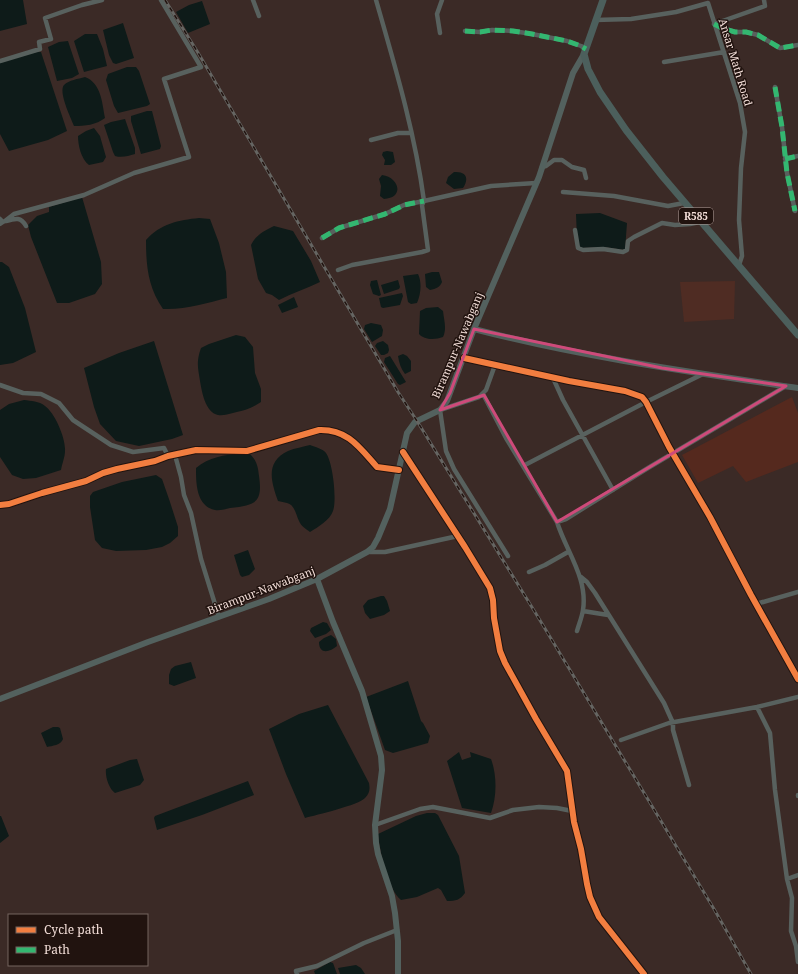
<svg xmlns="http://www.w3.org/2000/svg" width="798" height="974" font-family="'Noto Serif',serif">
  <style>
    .built { fill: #4f2c23 }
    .green { fill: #55291e }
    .water { fill: #0e1b19 }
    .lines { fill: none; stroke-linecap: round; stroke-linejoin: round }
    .street { stroke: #58615e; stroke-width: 4.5 }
    .secondary { stroke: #53615e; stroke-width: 6 }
    .primary { stroke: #4c5f5c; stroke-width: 7 }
    .rail-casing { stroke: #656562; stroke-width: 3 }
    .rail { stroke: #21130f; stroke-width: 1.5; stroke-dasharray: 4.5; stroke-linecap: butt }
    .quiet { stroke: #33b770; stroke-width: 5; stroke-dasharray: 10 5; stroke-linecap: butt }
    .cycleway-casing { stroke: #21130f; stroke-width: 8 }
    .cycleway { stroke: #f27e40; stroke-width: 6 }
    .marked { fill: none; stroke: #ce4a7a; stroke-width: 3; stroke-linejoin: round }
    .labels { text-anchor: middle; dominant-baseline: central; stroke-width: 3; stroke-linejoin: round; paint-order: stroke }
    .shield { fill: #21130f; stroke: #b4a19c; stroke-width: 1 }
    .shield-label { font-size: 10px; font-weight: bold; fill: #f3ded8 }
    .street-label { font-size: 11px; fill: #f3ded8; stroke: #21130f }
  </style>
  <rect width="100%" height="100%" fill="#3b2a26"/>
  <path class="built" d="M 735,281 L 734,319 L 684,322 L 680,282 Z"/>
  <path class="green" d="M 792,397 L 798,413 L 798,462 L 746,482 L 733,466 L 698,483 L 682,455 Z"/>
  <path class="water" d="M 0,0 L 23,0 L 27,24 L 0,31 Z
    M 202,1 L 210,24 L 188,33 L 176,12 L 189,5 Z
    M 123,23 L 134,58 L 116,64 L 113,63 L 109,55 L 103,30 Z
    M 85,34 L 97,34 L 103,49 L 107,66 L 84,72 L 74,41 Z
    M 68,41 L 79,74 L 72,78 L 57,81 L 48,47 L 59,42 Z
    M 36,52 L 41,52 L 67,131 L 48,140 L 9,151 L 0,134 L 0,62 Z
    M 127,67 L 136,67 L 139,71 L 150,104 L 147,106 L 118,113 L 114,106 L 106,80 L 108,74 Z
    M 85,77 C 101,83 102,102 105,118 C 96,125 85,126 74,126 C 71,118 58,92 64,85 C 69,80 78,79 85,77 Z
    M 147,111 L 152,111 L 161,146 L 160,149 L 141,154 L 131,121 L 131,116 Z
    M 125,119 L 135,148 L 135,154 C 128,156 122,158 115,156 L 113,152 L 104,125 L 111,122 Z
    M 94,128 L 100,136 L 106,157 L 103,162 L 89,165 C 81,159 78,145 78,136 L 86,131 Z
    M 387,151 L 393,152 L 395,162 L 391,165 L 384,165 L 385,160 L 382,155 L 383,152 Z
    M 454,172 C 467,171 469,179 463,188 L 454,189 L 446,183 L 448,177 Z
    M 382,175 C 399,177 405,198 384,199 L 380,196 L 381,186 L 379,179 Z
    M 82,197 L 101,262 L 102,284 L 95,294 L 69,303 L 57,303 L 31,237 L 28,225 L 37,216 L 49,212 L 49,207 Z
    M 600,213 L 627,223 L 625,250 L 604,247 L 580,248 L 577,239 L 576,214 Z
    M 199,218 L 210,219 L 219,243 L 226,272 L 227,298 C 207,303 185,310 163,309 C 148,287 146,266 146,240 C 160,224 179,220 199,218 Z
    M 274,226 L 293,231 L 311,261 L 320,282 C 306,289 292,293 279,300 L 272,295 L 266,293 L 258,279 L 251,245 C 256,235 264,231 274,226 Z
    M 0,262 L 2,262 L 9,267 L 25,308 L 36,352 L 13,363 L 0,365 Z
    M 432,272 L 439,272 L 442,282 C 440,287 436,289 430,290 L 426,287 L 425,274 Z
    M 418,274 C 422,282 421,294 417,303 L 411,304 L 408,302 L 403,276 Z
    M 377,280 L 381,295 L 379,296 L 373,294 L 370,285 L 371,281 Z
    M 398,280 L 400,287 L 399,289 L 384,294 L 381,285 Z
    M 402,293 L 403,296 L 400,305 L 383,308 L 381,307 L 379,298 Z
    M 294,297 L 298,307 L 282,313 L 278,305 Z
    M 438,307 L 443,311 C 444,320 447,329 443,337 C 435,340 424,340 419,334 L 420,311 L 426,308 Z
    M 371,323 L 381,325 L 383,330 L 382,336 L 372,342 L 364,329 L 365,325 Z
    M 236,335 L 245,337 L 253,347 L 255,373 L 261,389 L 261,402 C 250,409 246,410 233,413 C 228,414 223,416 218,415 C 205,412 202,392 200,381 C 198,368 196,362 201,348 L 209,344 Z
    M 154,341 L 183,435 L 172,439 L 139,446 L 116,441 L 100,424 L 94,407 L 84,368 L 119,353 Z
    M 383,341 L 388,345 L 389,350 L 388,353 L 384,355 L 381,355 L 375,346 L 377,343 Z
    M 403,354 L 407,356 L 411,361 L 411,371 L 405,374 C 401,369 399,363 398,356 Z
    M 390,356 L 406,382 L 400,385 L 398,384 L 384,362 L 385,358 Z
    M 24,400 C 31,401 39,401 45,406 C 55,413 66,439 65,451 C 65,457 62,464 61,470 L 36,478 L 23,479 L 12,475 L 0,457 L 0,410 L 9,404 Z
    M 310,445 C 315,447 323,449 326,453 C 333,463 337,500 333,511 C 330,520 318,527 310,532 C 306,529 301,526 299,521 C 296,515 295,505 287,503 C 284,502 281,502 278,501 C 271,481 265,462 288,451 C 295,448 303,447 310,445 Z
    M 241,453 L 250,454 C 257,461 258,467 259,476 C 263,503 255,505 230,508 C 226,509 219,511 215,510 C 196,506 196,483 196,468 C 209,457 224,455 241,453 Z
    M 156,475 L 162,479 L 170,502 L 178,527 L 178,536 L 170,543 L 162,547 L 146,550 L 116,551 L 102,548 L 95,540 L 90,507 L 90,496 L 93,492 L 122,482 Z
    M 248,550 L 255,569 L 249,575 L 242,577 L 240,575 L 234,555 Z
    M 381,596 L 384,596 L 387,601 L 390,611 L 384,615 L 370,619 L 365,613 L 363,606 L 368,600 Z
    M 323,622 L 327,623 L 331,630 L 326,634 L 315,638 L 310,631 L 311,628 Z
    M 331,635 L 336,639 L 337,646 C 330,652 319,655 319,642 L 324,638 Z
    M 191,662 L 196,678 L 174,686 L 169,684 L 169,675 L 171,669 L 175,666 Z
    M 408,681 L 421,721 L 423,723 L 430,736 L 428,743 L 393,753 L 385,750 L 366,697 Z
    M 328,705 L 369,783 C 370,789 370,793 365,798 C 359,805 316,815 305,818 L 286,774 L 269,729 L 299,714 Z
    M 53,727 L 58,727 L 60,728 L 63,739 C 61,745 52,746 47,747 L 41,733 Z
    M 459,752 L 462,760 L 471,757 L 470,752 L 491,759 C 497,775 497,796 491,813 L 462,808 L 447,761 Z
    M 137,759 L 144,780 L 140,785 L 115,793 C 109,789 105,777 106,769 L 130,760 Z
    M 248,781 L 254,795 L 202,815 L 157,830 L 154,818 L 155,816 Z
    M 427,813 L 435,813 L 438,815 L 459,856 L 465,893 C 460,900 456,901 447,901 L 441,890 L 438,888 L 417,897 L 401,900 C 387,888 380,851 378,834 L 416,816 Z
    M 0,816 L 1,816 L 9,836 L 0,843 Z
    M 330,962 L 333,963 L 337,974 L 315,974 L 314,971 Z
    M 356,965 L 361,968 L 365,974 L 340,974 L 338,968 Z"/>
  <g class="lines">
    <path class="street" d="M 253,0 L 259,16
      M 376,0 C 395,66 415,133 424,201 L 491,186 L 536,183
      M 595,20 L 631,19 L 676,12 L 708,3 L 740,103 L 745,132 L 741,168 L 739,220 L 742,256 L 739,265
      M 714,24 L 722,28 L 735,32 L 746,32 L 758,35 L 780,48 L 798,45
      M 714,24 L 765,6 L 764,0
      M 465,31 L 480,32 L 492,30 L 513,31 L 532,34 L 567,41 L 581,46 L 586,49
      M 440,33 L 437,14 L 442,0
      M 0,61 L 40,49 L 39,42 L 51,39 L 45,18 L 82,5 L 102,0
      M 664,62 L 724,52
      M 775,87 L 782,127 L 787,173 L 795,211
      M 371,140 L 398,133 L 409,133 L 411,132
      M 785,159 L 798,156
      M 542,167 L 546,166 L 554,160 L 562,160 L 572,167 L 584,170 L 586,178
      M 563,192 L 614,196 L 668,206 L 684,203
      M 0,219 L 3,222 L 0,224
      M 5,221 L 14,214 L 84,195 L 134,173 L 189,157 L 164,79 L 201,67 L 161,0
      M 6,221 C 16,218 21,217 26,226
      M 575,230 L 578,248 L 583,250 L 603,249 L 623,252 L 627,250 L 628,241 L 634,237 L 662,223 L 675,225 L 690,224 L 700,222
      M 322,238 L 339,228 L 385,214 L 404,205 L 424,201 L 422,205 L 428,250 L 422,252 L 352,265 L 338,270
      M 464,358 L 569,381 L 625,391 L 642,397 L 646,402 L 669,447 L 710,517 L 751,595 L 798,679
      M 495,365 L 486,390 L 479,397 L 440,410 L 446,451 L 454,469 L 508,556
      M 553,378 L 563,400 L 613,490
      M 0,385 L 23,393 L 41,394 L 59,403 L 73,420 L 111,445 L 133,452 L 164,448 L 168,456
      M 483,394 L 506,438 L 557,522 C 566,551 588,578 583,610 C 582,617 579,624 577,631
      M 175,455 L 181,477 L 184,495 L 191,513 L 201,559 L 219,617
      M 523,466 L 646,402 L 703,374
      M 0,505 L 9,504 L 42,493 L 86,481 L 103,473 L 117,469 L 155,461 L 168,456 L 196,450 L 247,451 L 319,430 C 348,429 360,448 377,467 L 399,470
      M 557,522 L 566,519 L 648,468 L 786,386
      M 367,552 L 385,552 L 458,536
      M 529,572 L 545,565 L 568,552
      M 581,577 L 587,582 L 595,593 L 664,703 L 673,723 L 673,730 L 689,785
      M 756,604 L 798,592
      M 583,611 L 608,615
      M 757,707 L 770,733 L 775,790 L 787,879
      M 621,740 L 669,723 L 757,707 L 798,697
      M 798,795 L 798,796
      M 375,825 L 420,809 L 433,807 L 490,818 L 513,810 L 539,807 L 557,808 L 572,811
      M 798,875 L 787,879 L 792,898 L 791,931 L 796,946 L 798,962
      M 297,974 L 296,971 L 317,966 L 364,943 L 397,930"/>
    <path class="secondary" d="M 474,329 C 581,357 690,372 798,388
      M 403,452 L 465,547 L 490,588 L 493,600 L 494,618 L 500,651 L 505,663 L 536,719 L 567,771 L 574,822 L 581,849 L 587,884 L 590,897 L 599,917 L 644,974
      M 317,579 L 333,622 L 362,691 L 381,756 L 382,770 L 375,825 L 376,843 L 378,854 L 392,896 L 395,913 L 398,941 L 398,974
      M 0,699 L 148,642 L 269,599 L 317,579 L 367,552 L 373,547 L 378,538 L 390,509 L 407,433 L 415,422 L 440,410 L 447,401 L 474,329 L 539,177 L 573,73 L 584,54"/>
    <path class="primary" d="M 603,0 L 584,54 L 588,69 L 600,92 L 626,130 L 663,177 L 798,335"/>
    <g class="rail-casing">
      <path id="rail" d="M 165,0 L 197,51 L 398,392 L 417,421 L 538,617 L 714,909 L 751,974"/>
    </g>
    <use href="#rail" class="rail"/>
    <path class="quiet" d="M 714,24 L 722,28 L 735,32 L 746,32 L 758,35 L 780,48 L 798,45
      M 465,31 L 480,32 L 492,30 L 513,31 L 532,34 L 567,41 L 581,46 L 586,49
      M 775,87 L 782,127 L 787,173 L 795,211
      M 785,159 L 798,156
      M 322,238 L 339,228 L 385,214 L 404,205 L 424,201"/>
    <g class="cycleway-casing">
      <path id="cycleway" d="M 464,358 L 569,381 L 625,391 L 642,397 L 646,402 L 669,447 L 710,517 L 751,595 L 798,679
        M 403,452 L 465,547 L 490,588 L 493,600 L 494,618 L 500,651 L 505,663 L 536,719 L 567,771 L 574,822 L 581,849 L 587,884 L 590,897 L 599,917 L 644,974
        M 0,505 L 9,504 L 42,493 L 86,481 L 103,473 L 117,469 L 155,461 L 168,456 L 196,450 L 247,451 L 319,430 C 348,429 360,448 377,467 L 399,470"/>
    </g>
    <use href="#cycleway" class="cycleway"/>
  </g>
  <path class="marked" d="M 474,329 L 662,368 L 786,386 L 557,522 L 484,395 L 440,410 L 450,393 Z"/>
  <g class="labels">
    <rect class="shield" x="679" y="208" width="34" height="16" rx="3"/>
    <g class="shield-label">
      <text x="696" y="216">R585</text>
    </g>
    <g class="street-label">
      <text transform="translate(736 62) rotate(73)">Ansar Math Road</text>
      <text transform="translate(457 345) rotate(-67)">Birampur-Nawabganj</text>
      <text transform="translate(261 590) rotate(-21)">Birampur-Nawabganj</text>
    </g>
  </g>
  <rect x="8" y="914" width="140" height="52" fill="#21130f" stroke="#75645f"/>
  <rect x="16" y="927" width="20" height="6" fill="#f27e40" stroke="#75645f"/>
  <text x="44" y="934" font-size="12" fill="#f3ded8">Cycle path</text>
  <rect x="16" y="947" width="20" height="6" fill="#33b770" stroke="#75645f"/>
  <text x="44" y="954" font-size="12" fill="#f3ded8">Path</text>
</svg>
